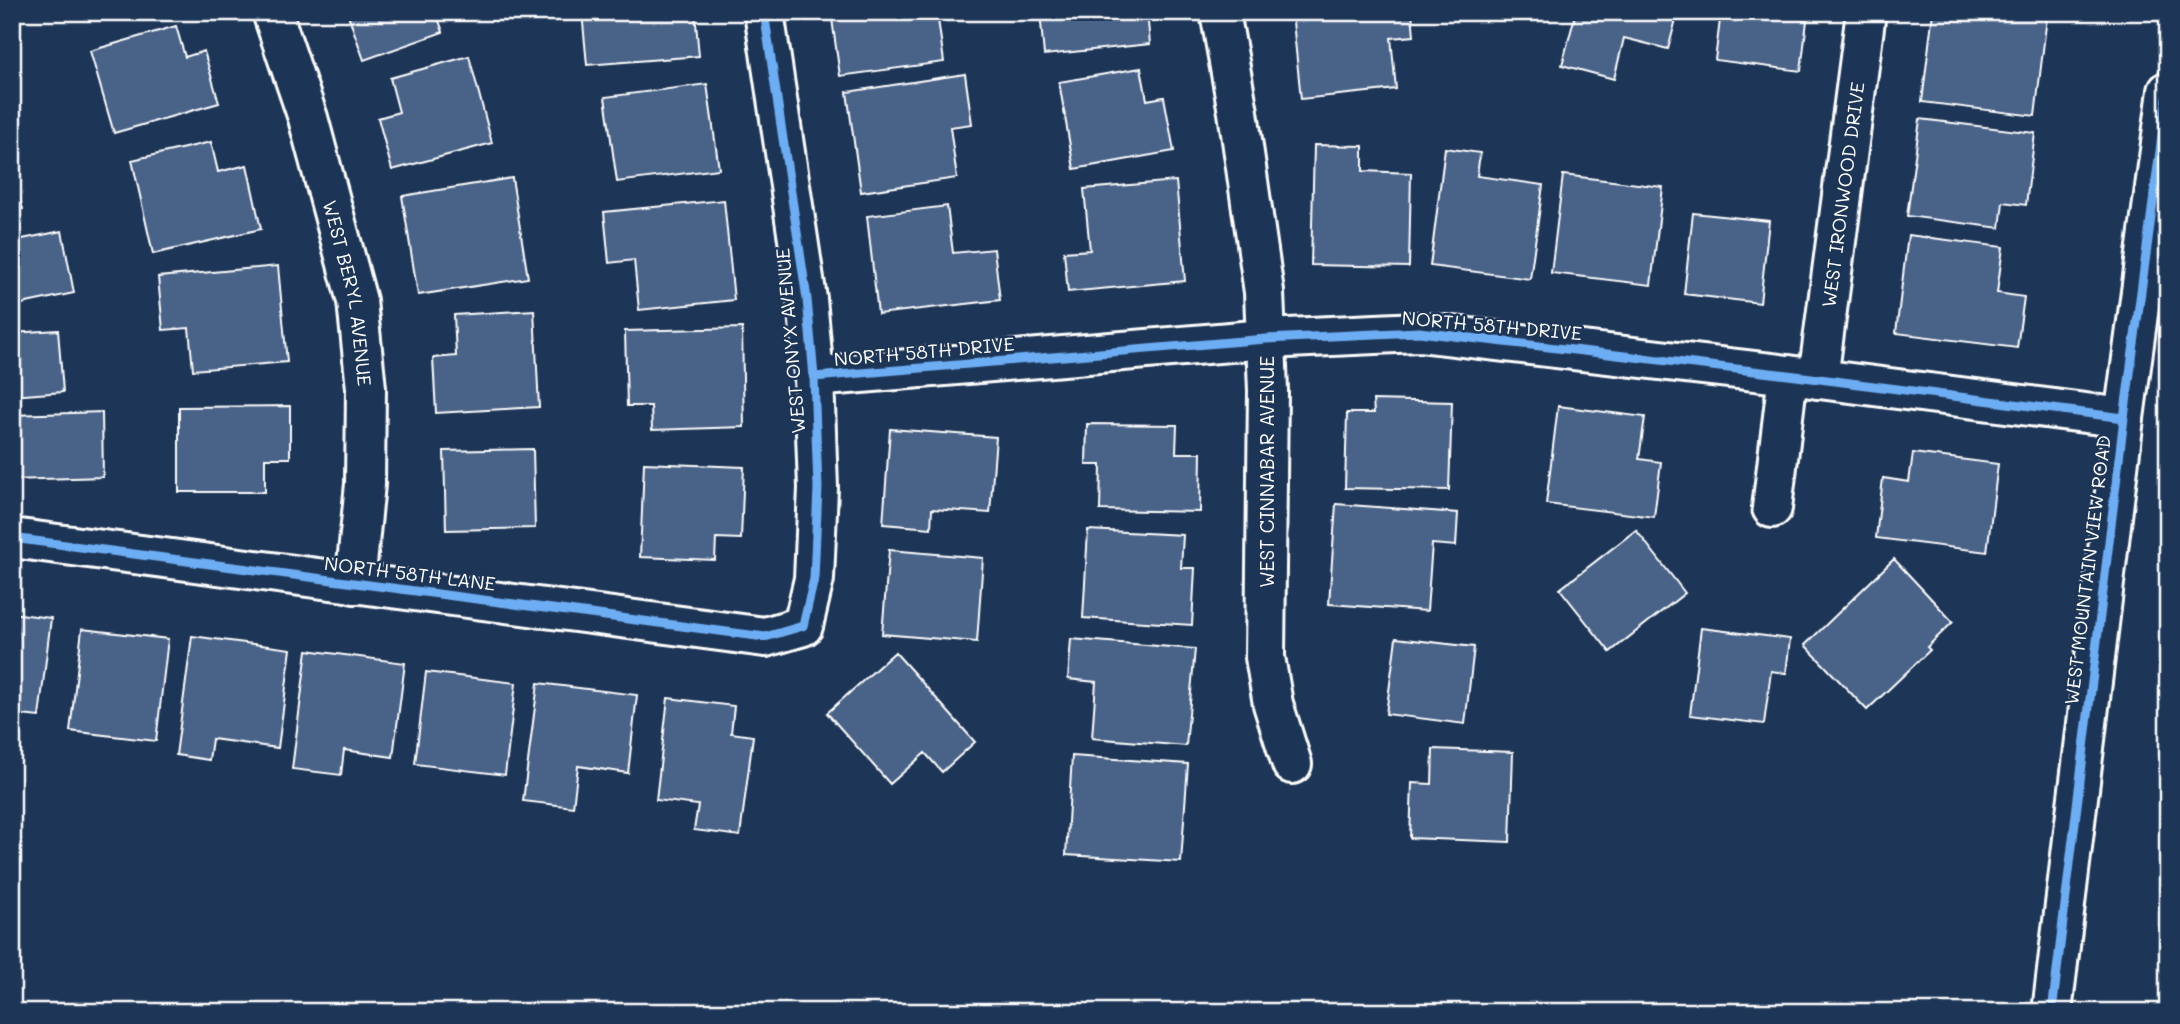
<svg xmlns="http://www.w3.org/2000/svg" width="2180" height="1024" font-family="Mali,sans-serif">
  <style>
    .building { fill: #496288; stroke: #fff; stroke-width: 2 }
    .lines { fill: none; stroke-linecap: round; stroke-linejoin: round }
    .street-casing { stroke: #fff; stroke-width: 44 }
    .secondary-casing { stroke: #fff; stroke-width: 44 }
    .street { stroke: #1d3557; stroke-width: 38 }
    .secondary { stroke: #1d3557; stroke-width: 38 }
    .cycleway-casing { stroke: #1d3557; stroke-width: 13 }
    .cycleway { stroke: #6dadf4; stroke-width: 9 }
    .labels { text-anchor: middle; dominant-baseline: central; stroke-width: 5; stroke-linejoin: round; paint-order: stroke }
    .street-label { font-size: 19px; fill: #fff; stroke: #1d3557 }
  </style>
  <rect width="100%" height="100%" fill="#1d3557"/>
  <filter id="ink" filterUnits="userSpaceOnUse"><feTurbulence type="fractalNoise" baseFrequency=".0143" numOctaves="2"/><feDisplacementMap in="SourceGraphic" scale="14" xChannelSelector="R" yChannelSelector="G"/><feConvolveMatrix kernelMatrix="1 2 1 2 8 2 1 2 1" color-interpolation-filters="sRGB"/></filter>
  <g filter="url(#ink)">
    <path class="building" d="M 347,12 L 436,12 L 443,32 L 364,60 Z
      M 582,12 L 695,12 L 699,56 L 587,65 Z
      M 831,12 L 937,12 L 944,62 L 840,76 Z
      M 1040,12 L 1147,12 L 1150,44 L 1044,55 Z
      M 1292,12 L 1412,12 L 1414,36 L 1391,38 L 1396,89 L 1301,99 Z
      M 1576,12 L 1678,12 L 1668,49 L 1624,38 L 1614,79 L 1562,65 Z
      M 1721,12 L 1808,12 L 1801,71 L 1715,60 Z
      M 1933,12 L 2009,12 L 2047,17 L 2035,116 L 1922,102 Z
      M 176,26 L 185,57 L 204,51 L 219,103 L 114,133 L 90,51 Z
      M 469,56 L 492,143 L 392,170 L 378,118 L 399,112 L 390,78 Z
      M 1141,68 L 1147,100 L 1164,97 L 1174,151 L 1074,169 L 1059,82 Z
      M 965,74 L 972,124 L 950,127 L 957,178 L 861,192 L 847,92 Z
      M 707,84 L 719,169 L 617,182 L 605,97 Z
      M 1920,119 L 2035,133 L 2026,205 L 2003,202 L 2000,228 L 1907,216 Z
      M 211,142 L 218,172 L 247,165 L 261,229 L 153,254 L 132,160 Z
      M 1314,145 L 1363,146 L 1363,171 L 1411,173 L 1409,267 L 1311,265 Z
      M 1445,148 L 1480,153 L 1477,176 L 1543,185 L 1530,279 L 1430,266 Z
      M 1563,175 L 1663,187 L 1651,285 L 1551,273 Z
      M 512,178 L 528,278 L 418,295 L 402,196 Z
      M 12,179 L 23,209 L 12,213 Z
      M 1176,181 L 1185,281 L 1068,292 L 1064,252 L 1090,250 L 1084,189 Z
      M 724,200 L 734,300 L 639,310 L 634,260 L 609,263 L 604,212 Z
      M 947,206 L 953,253 L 994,249 L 1000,300 L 878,314 L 867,216 Z
      M 1693,213 L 1769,221 L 1760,303 L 1684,294 Z
      M 62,231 L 74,293 L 12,306 L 12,241 Z
      M 1908,235 L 2003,247 L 1997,293 L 2024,297 L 2017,348 L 1896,333 Z
      M 278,266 L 287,362 L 193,370 L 189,328 L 163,330 L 158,277 Z
      M 534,310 L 539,407 L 436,413 L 433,358 L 456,356 L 454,315 Z
      M 742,328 L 744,427 L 652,430 L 651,406 L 627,406 L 625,331 Z
      M 58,330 L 63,392 L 12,396 L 12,333 Z
      M 1373,400 L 1452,402 L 1449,490 L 1345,488 L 1347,413 L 1374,413 Z
      M 290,406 L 290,458 L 265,458 L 265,492 L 179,492 L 179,407 Z
      M 1558,406 L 1645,417 L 1639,459 L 1661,462 L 1654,517 L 1546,504 Z
      M 102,412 L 103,477 L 12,480 L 12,415 Z
      M 1087,424 L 1177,425 L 1176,453 L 1201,453 L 1200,512 L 1100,510 L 1101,465 L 1086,465 Z
      M 890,429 L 996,437 L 990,513 L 932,509 L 931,528 L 883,524 Z
      M 533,449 L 535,528 L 446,530 L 444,451 Z
      M 1913,453 L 1998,464 L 1987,552 L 1876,538 L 1883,478 L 1909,482 Z
      M 644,463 L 744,467 L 741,539 L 716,538 L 715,560 L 640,557 Z
      M 1336,504 L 1458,513 L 1456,546 L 1432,544 L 1427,611 L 1329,604 Z
      M 1088,530 L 1183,535 L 1181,568 L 1195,568 L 1192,625 L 1083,618 Z
      M 1636,530 L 1685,593 L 1610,652 L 1560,589 Z
      M 889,550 L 983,558 L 977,642 L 882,634 Z
      M 1894,559 L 1953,622 L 1927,647 L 1930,650 L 1867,710 L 1805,645 Z
      M 12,613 L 51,618 L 39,717 L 12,714 Z
      M 1701,628 L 1790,639 L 1786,673 L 1771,671 L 1764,724 L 1690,715 Z
      M 82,629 L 168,639 L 156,741 L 70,731 Z
      M 192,636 L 291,649 L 278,748 L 212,739 L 209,760 L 176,755 Z
      M 1396,638 L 1474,647 L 1465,724 L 1386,714 Z
      M 1071,639 L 1195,649 L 1186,746 L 1092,738 L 1096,682 L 1068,679 Z
      M 307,650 L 405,663 L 393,757 L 344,750 L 341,775 L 292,769 Z
      M 895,652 L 975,742 L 942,772 L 925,753 L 890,784 L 827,713 Z
      M 426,672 L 516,683 L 505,775 L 415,764 Z
      M 538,683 L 637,695 L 628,773 L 578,766 L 573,807 L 523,801 Z
      M 668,698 L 734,706 L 731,733 L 753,736 L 740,836 L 694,830 L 698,805 L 656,800 Z
      M 1433,749 L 1513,752 L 1510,842 L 1410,838 L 1412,783 L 1432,784 Z
      M 1072,756 L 1188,764 L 1181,862 L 1066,855 Z"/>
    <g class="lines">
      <g class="street-casing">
        <g id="street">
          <path id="s1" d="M 272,12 L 308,118 L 357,301 L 366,388 L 365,484 L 355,584"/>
          <path d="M 1220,12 L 1238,112 L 1264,292 L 1268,391 L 1265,657 L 1273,704 L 1292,764"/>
          <path d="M 814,377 L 1266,339 L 1419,332 L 1788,375 L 2124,418"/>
          <path id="s2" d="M 1818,379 L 1866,12"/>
          <path d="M 1772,508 L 1788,375"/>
          <path d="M 12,538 L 765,637 L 803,626 L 814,579 L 818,488 L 814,377 L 807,299 L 764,12"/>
        </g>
      </g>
      <g class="secondary-casing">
        <path id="secondary" d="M 2052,1012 L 2124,418 L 2168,91"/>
      </g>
      <use href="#street" class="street"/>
      <use href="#secondary" class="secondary"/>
      <g class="cycleway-casing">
        <path id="cycleway" d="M 814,377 L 1266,339 L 1419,332 L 1788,375 L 2124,418
          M 12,538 L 765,637 L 803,626 L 814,579 L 818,488 L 814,377 L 807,299 L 764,12
          M 2052,1012 L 2124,418 L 2168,91"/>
      </g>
      <use href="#cycleway" class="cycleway"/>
    </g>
  </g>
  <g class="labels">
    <g class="street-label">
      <text stroke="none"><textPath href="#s2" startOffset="186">WEST IRONWOOD DRIVE</textPath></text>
      <text stroke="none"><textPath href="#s1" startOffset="292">WEST BERYL AVENUE</textPath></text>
      <text transform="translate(1492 325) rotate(5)">NORTH 58TH DRIVE</text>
      <text transform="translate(790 341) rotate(-95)">WEST ONYX AVENUE</text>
      <text transform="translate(924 351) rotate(-5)">NORTH 58TH DRIVE</text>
      <text transform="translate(1266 472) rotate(-90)">WEST CINNABAR AVENUE</text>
      <text transform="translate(2087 570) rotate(-83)">WEST MOUNTAIN VIEW ROAD</text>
      <text transform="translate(410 573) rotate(7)">NORTH 58TH LANE</text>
    </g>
  </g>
  <rect width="2180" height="1024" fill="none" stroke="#1d3557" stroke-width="42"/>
  <rect x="21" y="21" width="2138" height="982" fill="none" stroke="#fff" stroke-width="2.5" filter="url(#ink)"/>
</svg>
